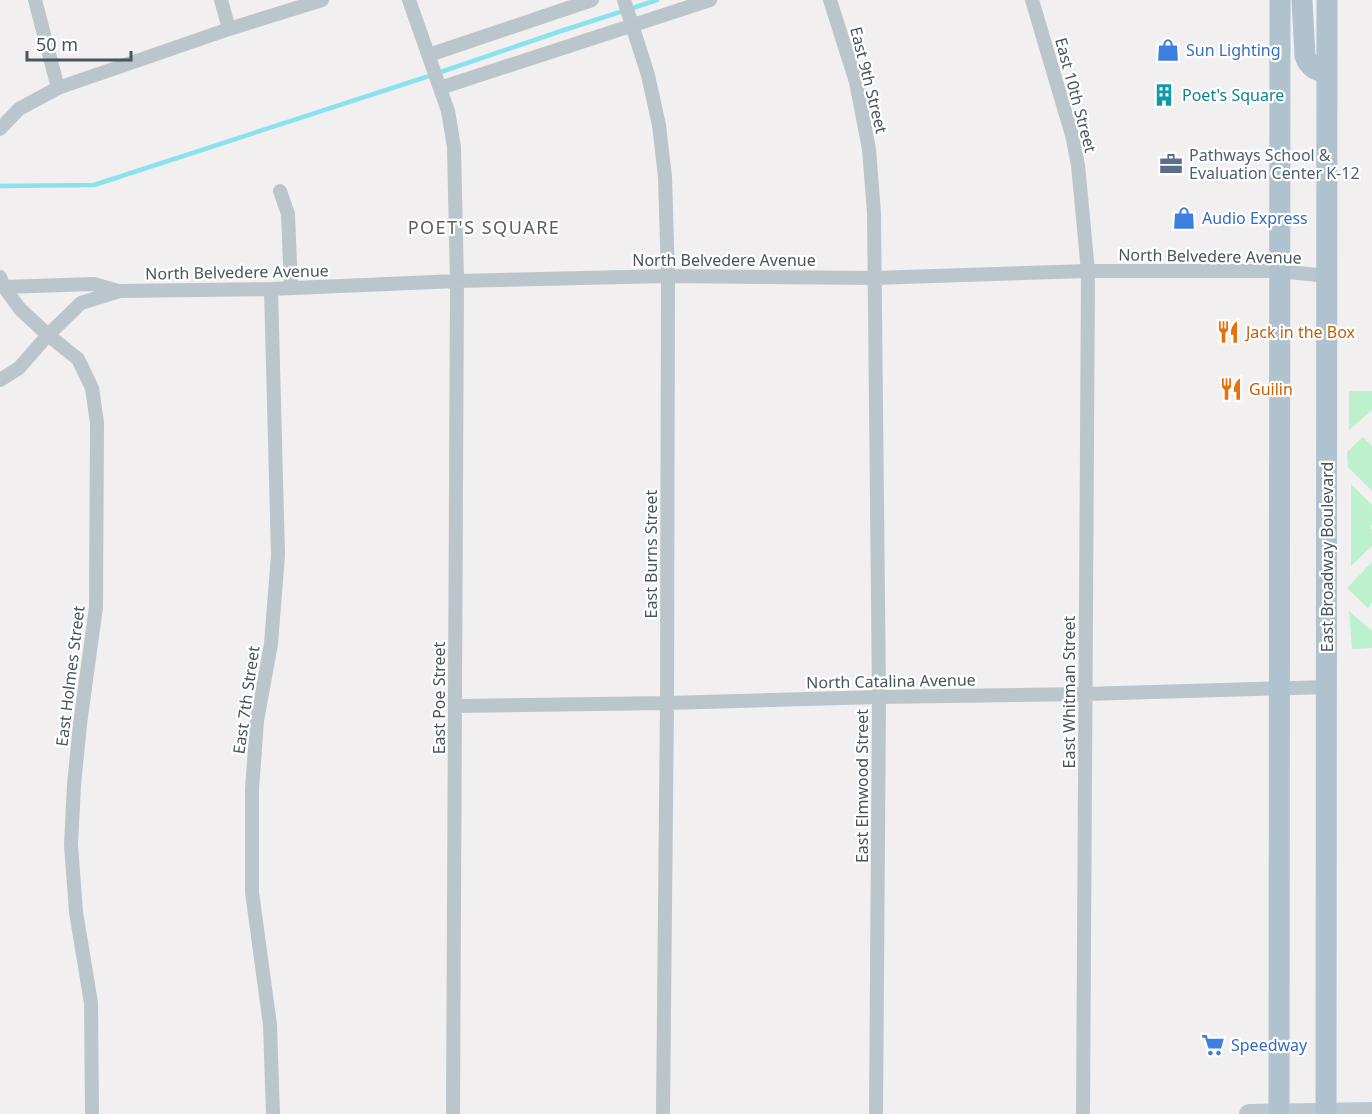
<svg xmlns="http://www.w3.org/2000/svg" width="1372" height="1114" font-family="'Noto Sans',sans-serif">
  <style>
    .green { fill: #bdf0cc }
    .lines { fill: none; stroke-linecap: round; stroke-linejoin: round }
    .stream { stroke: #8ae2ed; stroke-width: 4.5 }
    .street { stroke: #bbc5cc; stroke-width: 14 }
    .secondary { stroke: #bbc8d1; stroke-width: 20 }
    .primary { stroke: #afc2ce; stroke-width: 21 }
    .labels { text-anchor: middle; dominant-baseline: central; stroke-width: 4.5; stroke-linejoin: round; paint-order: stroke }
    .shop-label { font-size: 16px; fill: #366cbe; stroke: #fff; text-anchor: start }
    .street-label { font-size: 16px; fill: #47555d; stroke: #fff }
    .culture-label { font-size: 16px; fill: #0d838f; stroke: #fff; text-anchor: start }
    .service-label { font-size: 16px; fill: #4e5e75; stroke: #fff; text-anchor: start }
    .food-label { font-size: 16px; fill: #c56008; stroke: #fff; text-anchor: start }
    .neighbourhood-label { font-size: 18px; letter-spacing: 1.5px; fill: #5c6064; stroke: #fff }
  </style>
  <rect width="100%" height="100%" fill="#f2eff0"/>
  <path class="green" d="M 1349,391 L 1372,391 L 1372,410 L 1349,430 Z
    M 1363,437 L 1372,446 L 1372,491 L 1348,467 L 1347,452 Z
    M 1351,484 L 1372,505 L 1372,524 L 1370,528 L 1372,530 L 1372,546 L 1351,566 Z
    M 1372,562 L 1372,603 L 1368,608 L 1347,588 Z
    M 1349,611 L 1372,631 L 1372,648 L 1352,649 Z"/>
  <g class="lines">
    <path class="stream" d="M 0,186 L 94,185 L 423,78 L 558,32 L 657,0"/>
    <path class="street" d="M 35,0 L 58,88
      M 221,0 L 229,29
      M 409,0 L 448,111 L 454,147 L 457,281 L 453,1114
      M 624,0 L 648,75 L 659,125 L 665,177 L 668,276 L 667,703 L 663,1114
      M 830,0 L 856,82 L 869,149 L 874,213 L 879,697 L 876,1114
      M 1032,0 L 1072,135 L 1078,165 L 1088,271 L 1083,1114
      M 429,55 L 592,0
      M 440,88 L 710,0
      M 0,129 L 19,109 L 58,88 L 229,29 L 322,0
      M 280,191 L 288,214 L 291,288
      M 0,277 L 4,287 L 20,309 L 48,335 L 78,359 L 92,388 L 97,423 L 96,607 L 80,724 L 74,785 L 71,845 L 76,912 L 91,1003 L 92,1114
      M 4,287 L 94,284 L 118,291
      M 271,289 L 278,555 L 271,644 L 257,721 L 252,789 L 252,892 L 270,1025 L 273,1114
      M 0,380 L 19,368 L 48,335 L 81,303 L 120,291 L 271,289 L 457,281 L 668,276 L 874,278 L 1088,271 L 1279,271 L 1327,276
      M 456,706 L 667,703 L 879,697 L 1085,694 L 1327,687"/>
    <path class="secondary" d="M 1249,1114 L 1372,1112"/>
    <path class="primary" d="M 1302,0 L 1305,56 C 1309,68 1316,70 1327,73
      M 1279,1114 L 1280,0
      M 1326,1114 L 1327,0"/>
  </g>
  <defs>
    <g id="shop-bare" transform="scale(1.8)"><path d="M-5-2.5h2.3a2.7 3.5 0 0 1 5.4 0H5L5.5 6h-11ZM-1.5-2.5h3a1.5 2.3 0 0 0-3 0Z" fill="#3f7fe0" stroke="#fff" stroke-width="2.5" paint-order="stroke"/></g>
    <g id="building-bare" transform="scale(1.8)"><path d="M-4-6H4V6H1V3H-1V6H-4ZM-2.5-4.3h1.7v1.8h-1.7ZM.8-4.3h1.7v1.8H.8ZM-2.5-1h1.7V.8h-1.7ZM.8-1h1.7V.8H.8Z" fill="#0f9aa8" stroke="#fff" stroke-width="2.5" paint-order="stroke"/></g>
    <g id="office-bare" transform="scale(1.8)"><path d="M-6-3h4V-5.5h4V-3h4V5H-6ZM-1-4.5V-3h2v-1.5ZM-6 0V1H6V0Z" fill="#5c6f8a" stroke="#fff" stroke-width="2.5" paint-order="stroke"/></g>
    <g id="restaurant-bare" transform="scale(1.8)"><path d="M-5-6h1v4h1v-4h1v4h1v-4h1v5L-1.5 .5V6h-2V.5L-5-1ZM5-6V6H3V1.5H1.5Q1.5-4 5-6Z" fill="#e8710a" stroke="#fff" stroke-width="2.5" paint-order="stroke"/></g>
    <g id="supermarket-bare" transform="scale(1.8)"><path d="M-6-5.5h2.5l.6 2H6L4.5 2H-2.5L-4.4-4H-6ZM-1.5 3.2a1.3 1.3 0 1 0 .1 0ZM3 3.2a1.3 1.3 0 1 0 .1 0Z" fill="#3f7fe0" stroke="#fff" stroke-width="2.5" paint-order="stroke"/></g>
  </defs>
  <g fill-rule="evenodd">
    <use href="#shop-bare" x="1168" y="50"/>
    <use href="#building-bare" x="1164" y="95"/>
    <use href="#office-bare" x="1171" y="164"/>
    <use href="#shop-bare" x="1184" y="218"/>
    <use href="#restaurant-bare" x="1228" y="332"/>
    <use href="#restaurant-bare" x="1231" y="389"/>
    <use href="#supermarket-bare" x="1213" y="1045"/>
  </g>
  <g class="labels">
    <g class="shop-label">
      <text x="1186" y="50">Sun Lighting</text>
      <text x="1202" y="218">Audio Express</text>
      <text x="1231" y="1045">Speedway</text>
    </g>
    <g class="street-label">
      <text transform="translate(869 80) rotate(76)">East 9th Street</text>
      <text transform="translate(1076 95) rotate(75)">East 10th Street</text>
      <text transform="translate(1210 256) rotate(1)">North Belvedere Avenue</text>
      <text x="724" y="260">North Belvedere Avenue</text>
      <text transform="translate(237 272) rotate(-1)">North Belvedere Avenue</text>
      <text transform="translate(651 554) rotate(-90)">East Burns Street</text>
      <text transform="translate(1327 557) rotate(-90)">East Broadway Boulevard</text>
      <text transform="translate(70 676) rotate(-83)">East Holmes Street</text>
      <text transform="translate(891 681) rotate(-1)">North Catalina Avenue</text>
      <text transform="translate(1069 692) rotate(-90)">East Whitman Street</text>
      <text transform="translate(439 698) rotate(-90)">East Poe Street</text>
      <text transform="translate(246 700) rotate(-82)">East 7th Street</text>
      <text transform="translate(862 786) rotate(-90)">East Elmwood Street</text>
    </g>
    <g class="culture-label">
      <text x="1182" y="95">Poet's Square</text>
    </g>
    <g class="service-label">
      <text x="1189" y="155">Pathways School &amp;<tspan x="1189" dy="18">Evaluation Center K-12</tspan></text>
    </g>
    <g class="food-label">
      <text x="1246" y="332">Jack in the Box</text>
      <text x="1249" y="389">Guilin</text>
    </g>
    <g class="neighbourhood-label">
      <text x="484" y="227">POET'S SQUARE</text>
    </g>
  </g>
  <path d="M27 51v9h104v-9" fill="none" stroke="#47555d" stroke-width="3"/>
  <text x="36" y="51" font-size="18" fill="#47555d" stroke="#ffffff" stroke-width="4.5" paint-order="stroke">50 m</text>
</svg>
